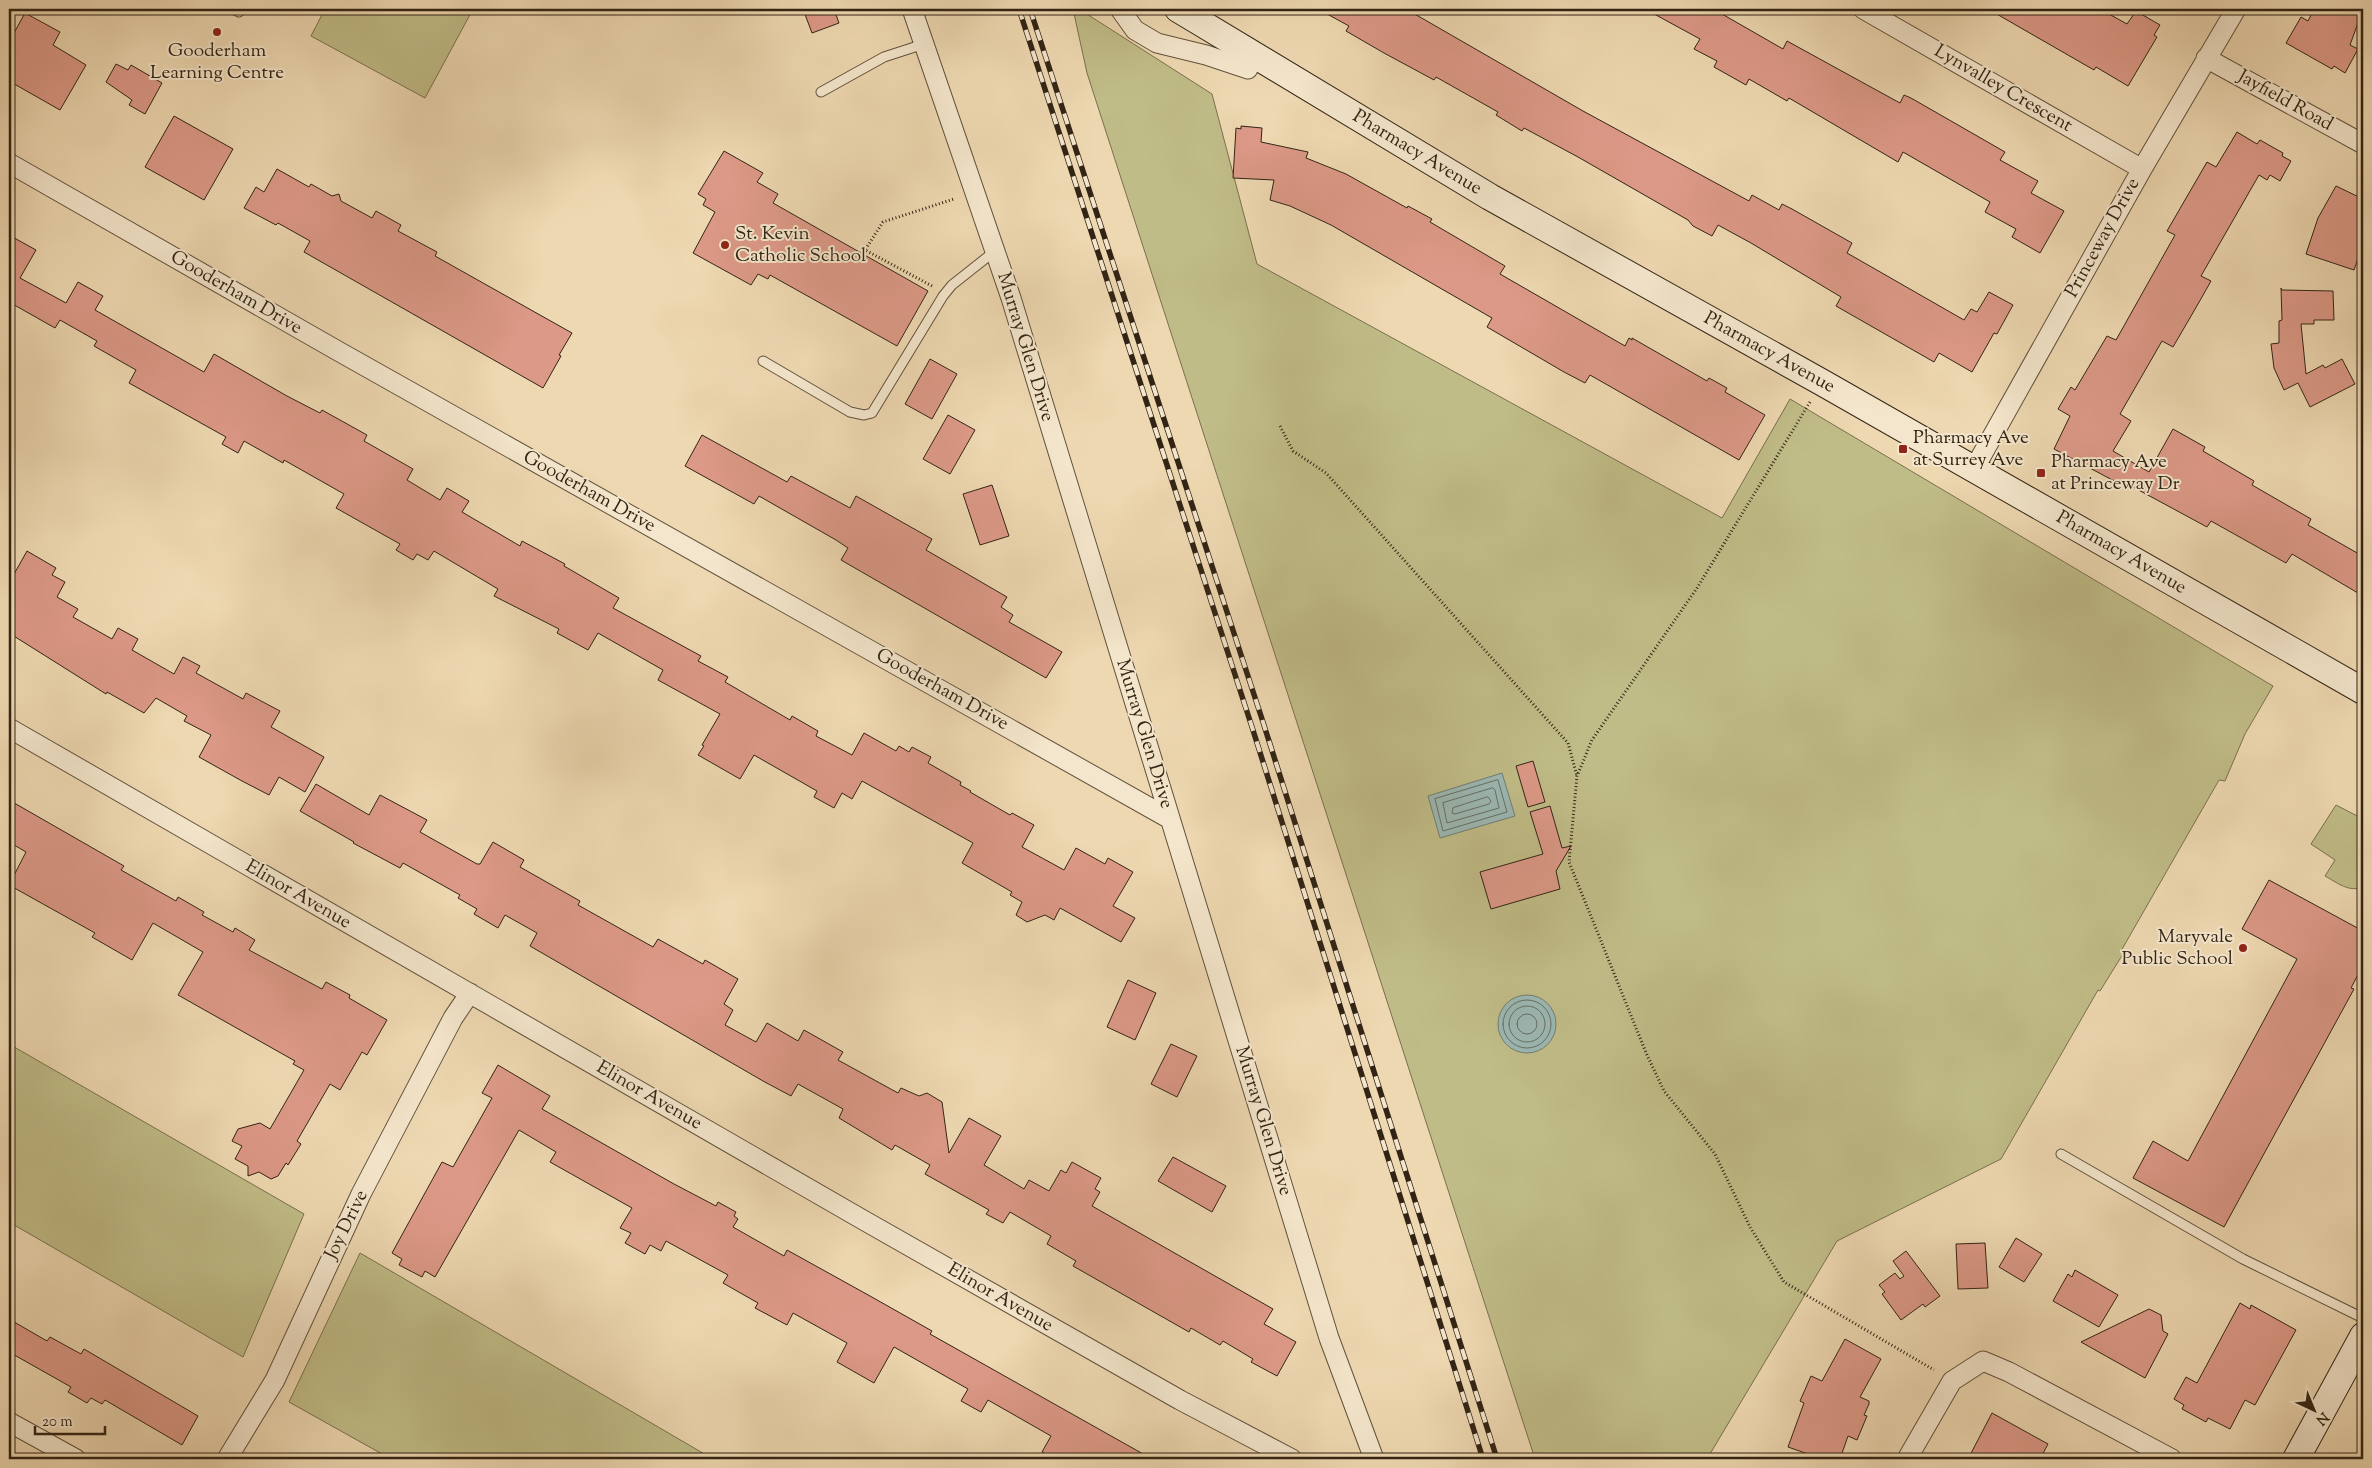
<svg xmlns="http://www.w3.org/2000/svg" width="2372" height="1468" font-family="'Sorts Mill Goudy',serif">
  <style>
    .green { fill: #c0bc87; stroke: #79704e }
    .water { fill: #9bb8b3; stroke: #717d74 }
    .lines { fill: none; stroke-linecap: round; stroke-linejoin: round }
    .shore { stroke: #666e64; stroke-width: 1 }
    .building { fill: #dc9987; stroke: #322415 }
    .lane-casing { stroke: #61513c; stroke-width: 11 }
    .street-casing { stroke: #61513c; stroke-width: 21 }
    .secondary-casing { stroke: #322415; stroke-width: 28 }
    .path { stroke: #322415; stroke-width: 3; stroke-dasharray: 1 2.5; stroke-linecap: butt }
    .lane { stroke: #f4e6cc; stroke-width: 9 }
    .street { stroke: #f4e6cc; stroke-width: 19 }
    .secondary { stroke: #f4e6cc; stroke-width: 26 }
    .rail-casing { stroke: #322415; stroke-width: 5.5 }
    .rail { stroke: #f4e6cc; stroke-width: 4; stroke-dasharray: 11; stroke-linecap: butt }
    .poi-dot { fill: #8f2418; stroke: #f4e6cc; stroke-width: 2 }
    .labels { text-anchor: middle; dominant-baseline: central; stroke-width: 4; stroke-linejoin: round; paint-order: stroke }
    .poi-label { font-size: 19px; fill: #322415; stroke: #f4e6cc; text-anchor: start }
    .street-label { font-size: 19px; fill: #322415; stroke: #f4e6cc }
  </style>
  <rect width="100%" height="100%" fill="#eed8b1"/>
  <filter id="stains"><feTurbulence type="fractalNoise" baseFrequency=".004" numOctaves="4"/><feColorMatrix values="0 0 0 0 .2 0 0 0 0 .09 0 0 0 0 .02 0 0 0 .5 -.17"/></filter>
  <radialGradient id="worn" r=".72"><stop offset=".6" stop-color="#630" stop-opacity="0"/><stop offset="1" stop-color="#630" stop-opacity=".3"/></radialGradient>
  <path class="green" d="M 325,9 L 473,9 L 425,98 L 311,36 Z
    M 1073,9 L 1079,9 L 1212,94 L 1257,264 L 1722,518 L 1790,399 L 2273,686 L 2245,734 L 2225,781 L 2219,780 L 2121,951 L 2123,954 L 2100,991 L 2098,990 L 2001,1159 L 1837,1241 L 1707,1459 L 1535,1459 L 1087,73 Z
    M 2336,805 L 2363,819 L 2363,886 C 2351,894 2336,882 2325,876 L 2335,860 L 2311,844 Z
    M 9,1044 L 304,1214 L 243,1357 L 9,1222 Z
    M 360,1253 L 713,1459 L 391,1459 L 289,1402 Z"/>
  <path class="water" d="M 1502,773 L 1515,816 L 1440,838 L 1428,796 Z
    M1498 1024a29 29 0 1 1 58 0a29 29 0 1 1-58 0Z"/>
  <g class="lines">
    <path class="shore" d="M 1498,780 L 1507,812 L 1443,831 L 1435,799 Z
      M 1493,788 L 1495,790 L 1499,808 L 1447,823 L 1443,803 Z
      M 1488,797 L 1491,801 L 1489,804 L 1455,814 L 1452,813 L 1453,808 Z
      M1503 1024a24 24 0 1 1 48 0a24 24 0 1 1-48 0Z
      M1509 1024a18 18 0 1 1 36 0a18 18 0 1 1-36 0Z
      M1517 1024a10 10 0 1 1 20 0a10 10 0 1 1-20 0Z"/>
  </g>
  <path class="building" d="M 803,9 L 834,9 L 839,23 L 812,33 Z
    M 1318,9 L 1406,9 L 1583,111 L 1749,201 L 1752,195 L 1779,210 L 1782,204 L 1792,209 L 1852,243 L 1847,253 L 1964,320 L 1971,309 L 1977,312 L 1989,292 L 2013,305 L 1997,334 L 1994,333 L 1972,372 L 1939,353 L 1934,362 L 1836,306 L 1841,297 L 1751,243 L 1718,225 L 1712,236 L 1693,226 L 1688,220 L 1578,157 L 1524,128 L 1522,131 L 1496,115 L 1498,112 L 1436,77 L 1434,80 L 1384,53 L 1346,31 L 1349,26 Z
    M 1645,9 L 1725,9 L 1722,14 L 1783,49 L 1787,41 L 1900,103 L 1904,95 L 1911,98 L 2005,152 L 2000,160 L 2038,181 L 2031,193 L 2064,211 L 2040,253 L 2012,237 L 2016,229 L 1985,212 L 1990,202 L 1903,152 L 1898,162 L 1789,98 L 1787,101 L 1749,79 L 1746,85 L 1714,67 L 1717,61 L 1694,49 L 1700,39 Z
    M 1988,9 L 2100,9 L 2127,24 L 2136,11 L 2160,25 L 2154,35 L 2157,37 L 2128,86 L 2096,67 L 2094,70 Z
    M 2314,9 L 2363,9 L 2350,45 L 2358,49 L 2345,73 L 2334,66 L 2332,69 L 2286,43 L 2301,17 L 2308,21 Z
    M 25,13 L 60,32 L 53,45 L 86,65 L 60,110 L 9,81 L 9,42 Z
    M 116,64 L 128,70 L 131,65 L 162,83 L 145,114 L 129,105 L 132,100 L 106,82 Z
    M 174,116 L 233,149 L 204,200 L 145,167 Z
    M 1241,126 L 1262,128 L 1261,142 L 1308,152 L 1306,158 L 1346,174 L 1407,208 L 1408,206 L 1432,219 L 1430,222 L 1505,266 L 1500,274 L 1625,346 L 1629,338 L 1632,340 L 1632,338 L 1707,381 L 1709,378 L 1727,388 L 1725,392 L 1765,415 L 1739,460 L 1590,375 L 1585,383 L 1564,372 L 1487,327 L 1492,318 L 1331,225 L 1290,206 L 1270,200 L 1274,180 L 1233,178 L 1236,128 L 1241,129 Z
    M 2237,132 L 2257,144 L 2260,140 L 2283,153 L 2282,156 L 2291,161 L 2280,181 L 2270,175 L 2267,180 L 2259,175 L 2201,276 L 2211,281 L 2198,304 L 2173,347 L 2162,341 L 2120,414 L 2131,421 L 2113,451 L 2149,472 L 2173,429 L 2205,447 L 2203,451 L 2254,481 L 2252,485 L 2311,519 L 2308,525 L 2359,554 L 2363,546 L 2363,596 L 2292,554 L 2286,563 L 2211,521 L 2207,527 L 2120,480 L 2118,483 L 2054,449 L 2070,416 L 2058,409 L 2071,387 L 2075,390 L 2107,336 L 2116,340 L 2175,235 L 2167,231 L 2207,162 L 2216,167 Z
    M 724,151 L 763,173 L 757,182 L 778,194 L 773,203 L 928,291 L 897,346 L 770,275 L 768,279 L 758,274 L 751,285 L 693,253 L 715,212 L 703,205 L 706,199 L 698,194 Z
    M 277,169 L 309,187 L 311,184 L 332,196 L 339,194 L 341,201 L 372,218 L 376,211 L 401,225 L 398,231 L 437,252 L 435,256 L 572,333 L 559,355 L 561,356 L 543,388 L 304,252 L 310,241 L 278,223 L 276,225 L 244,208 L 256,187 L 264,192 Z
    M 2336,186 L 2363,199 L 2363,244 L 2354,270 L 2306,254 L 2318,218 Z
    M 9,235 L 36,250 L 20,278 L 66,303 L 78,282 L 103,296 L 95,310 L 204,372 L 214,354 L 287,396 L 320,413 L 322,410 L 367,435 L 364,441 L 413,469 L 407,480 L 440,500 L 447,488 L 469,501 L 462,512 L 520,546 L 522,541 L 565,564 L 564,566 L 619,598 L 613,608 L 701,656 L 698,661 L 728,677 L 725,682 L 790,720 L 792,716 L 818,731 L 816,736 L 852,755 L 864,733 L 896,751 L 899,746 L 909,752 L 912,747 L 931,757 L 928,763 L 961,782 L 960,785 L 971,791 L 970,792 L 1010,815 L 1012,813 L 1034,825 L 1022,847 L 1064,870 L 1076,848 L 1105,864 L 1108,858 L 1133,872 L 1113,906 L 1135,918 L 1121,942 L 1060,908 L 1054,920 L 1045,915 L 1027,922 L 1016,915 L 1022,902 L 1010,895 L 1012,892 L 962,863 L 973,843 L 862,781 L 852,799 L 842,793 L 834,808 L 814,797 L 817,791 L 754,755 L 740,779 L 698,755 L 704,746 L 702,745 L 720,714 L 658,680 L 663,670 L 598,633 L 588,650 L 557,633 L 559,629 L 494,596 L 498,589 L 434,551 L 428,560 L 417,554 L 413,560 L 396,550 L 400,544 L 336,508 L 344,494 L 284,460 L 283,463 L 244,441 L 238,453 L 222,444 L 226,437 L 129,383 L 136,370 L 94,346 L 97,341 L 60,320 L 55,328 L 9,302 Z
    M 2281,288 L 2282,290 L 2333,291 L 2334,320 L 2314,320 L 2314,324 L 2301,324 L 2306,374 L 2323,365 L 2325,368 L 2342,359 L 2355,384 L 2310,407 L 2298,383 L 2284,390 L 2274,368 L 2271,344 L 2279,343 L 2279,321 L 2282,320 Z
    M 930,359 L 957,374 L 932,419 L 905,404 Z
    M 948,415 L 975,430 L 950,474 L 923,459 Z
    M 702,435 L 787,482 L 791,476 L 850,508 L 856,496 L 932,539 L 926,550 L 1007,597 L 1001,607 L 1013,615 L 1009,622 L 1062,652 L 1046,678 L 841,560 L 848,548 L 836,540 L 759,496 L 754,504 L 685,466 Z
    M 992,485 L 1009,536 L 980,545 L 963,494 Z
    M 27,551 L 56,568 L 52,575 L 65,582 L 57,597 L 78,609 L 73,617 L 112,639 L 118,628 L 138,639 L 132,650 L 174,674 L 183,657 L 200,666 L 196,673 L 243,699 L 246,693 L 280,711 L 271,727 L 324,757 L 305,792 L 279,777 L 269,795 L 242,781 L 199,757 L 211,735 L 184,721 L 187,716 L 156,698 L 144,713 L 107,692 L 106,694 L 9,633 L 9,583 Z
    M 1533,761 L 1545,802 L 1528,807 L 1516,766 Z
    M 316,784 L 369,815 L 380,795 L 427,820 L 420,832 L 477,864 L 480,864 L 493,842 L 524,860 L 520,867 L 580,901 L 578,905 L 653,947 L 658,939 L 703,964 L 705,960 L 738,979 L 724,1004 L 733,1010 L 725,1025 L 756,1042 L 767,1023 L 798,1041 L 804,1030 L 843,1052 L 838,1060 L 898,1093 L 901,1088 L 919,1096 L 927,1093 L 942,1102 L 949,1153 L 969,1118 L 1001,1136 L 984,1165 L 1024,1189 L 1029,1180 L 1049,1191 L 1061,1170 L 1066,1173 L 1072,1162 L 1101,1178 L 1095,1189 L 1100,1192 L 1092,1206 L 1273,1309 L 1264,1324 L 1296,1342 L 1277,1376 L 1251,1362 L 1253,1359 L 1223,1341 L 1220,1345 L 1191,1328 L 1189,1332 L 1073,1266 L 1076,1261 L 1047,1244 L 1051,1236 L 1010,1212 L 1003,1223 L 986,1214 L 989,1210 L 925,1174 L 930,1165 L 895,1145 L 892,1150 L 839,1118 L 843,1109 L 798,1084 L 791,1096 L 763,1081 L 530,946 L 537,933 L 505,915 L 498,928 L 474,914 L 477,909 L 458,898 L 460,895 L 403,863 L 400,868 L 353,843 L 354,842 L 300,811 Z
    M 9,800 L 124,866 L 121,870 L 176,901 L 178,897 L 204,912 L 202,915 L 233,932 L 235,928 L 255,940 L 249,950 L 322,989 L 326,982 L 350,995 L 349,998 L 387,1020 L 367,1055 L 362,1052 L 340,1090 L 330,1084 L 297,1141 L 301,1144 L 288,1165 L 286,1163 L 278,1176 L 271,1179 L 259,1172 L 248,1176 L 248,1166 L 235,1159 L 242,1146 L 232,1141 L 238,1129 L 260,1123 L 270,1129 L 304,1070 L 293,1064 L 295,1061 L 178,995 L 203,952 L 153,923 L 132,960 L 92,937 L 95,933 L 9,885 L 26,852 L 9,842 Z
    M 1550,806 L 1562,848 L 1571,846 L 1556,871 L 1560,889 L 1491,909 L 1480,872 L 1543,854 L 1530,812 Z
    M 2269,880 L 2363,931 L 2363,965 L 2351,988 L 2354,989 L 2224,1227 L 2133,1178 L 2153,1141 L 2188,1161 L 2297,959 L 2242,929 Z
    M 1128,980 L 1156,993 L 1135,1040 L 1107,1027 Z
    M 1171,1044 L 1197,1056 L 1177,1097 L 1151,1084 Z
    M 498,1065 L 550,1096 L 542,1109 L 674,1184 L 716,1206 L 718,1202 L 736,1212 L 734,1216 L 738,1219 L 733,1227 L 784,1256 L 787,1250 L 870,1296 L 932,1331 L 930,1334 L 1152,1459 L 1055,1459 L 1042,1452 L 1051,1436 L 988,1400 L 981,1412 L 961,1401 L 968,1389 L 894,1347 L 874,1383 L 837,1362 L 847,1343 L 793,1313 L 787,1325 L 755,1308 L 758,1303 L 723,1283 L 728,1275 L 666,1241 L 661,1251 L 650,1245 L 645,1254 L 625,1243 L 631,1233 L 620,1228 L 632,1208 L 550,1162 L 556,1152 L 519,1130 L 435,1277 L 425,1271 L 422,1277 L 399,1265 L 402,1259 L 392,1253 L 442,1162 L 453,1167 L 492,1098 L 482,1093 Z
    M 1173,1157 L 1226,1186 L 1212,1212 L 1158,1181 Z
    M 2016,1238 L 2042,1254 L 2024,1282 L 1999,1267 Z
    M 1985,1243 L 1988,1288 L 1958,1289 L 1956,1244 Z
    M 1906,1251 L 1940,1296 L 1925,1307 L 1923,1304 L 1901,1320 L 1882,1294 L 1885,1292 L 1879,1285 L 1895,1273 L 1900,1279 L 1904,1276 L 1893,1261 Z
    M 2075,1270 L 2118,1295 L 2099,1327 L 2053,1301 L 2068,1274 L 2072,1277 Z
    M 2240,1303 L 2250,1309 L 2251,1305 L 2296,1330 L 2255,1405 L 2245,1400 L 2230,1429 L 2208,1418 L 2206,1422 L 2182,1409 L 2184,1405 L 2174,1399 L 2186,1377 L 2197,1383 Z
    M 2149,1309 L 2161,1315 L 2163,1331 L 2168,1334 L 2145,1378 L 2081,1342 Z
    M 9,1319 L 47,1341 L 50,1337 L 81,1354 L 84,1349 L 198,1416 L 182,1445 L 105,1400 L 102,1404 L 91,1398 L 87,1403 L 68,1392 L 71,1387 L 9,1352 Z
    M 1845,1339 L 1881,1359 L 1860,1397 L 1869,1401 L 1869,1404 L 1864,1415 L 1867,1416 L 1857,1440 L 1848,1436 L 1840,1459 L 1822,1459 L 1788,1447 L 1804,1403 L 1800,1401 L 1811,1376 L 1822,1381 Z
    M 1992,1413 L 2048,1444 L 2040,1459 L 1968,1459 Z"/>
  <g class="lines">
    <g class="lane-casing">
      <path id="lane" d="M 233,9 L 239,12
        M 821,92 L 884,57 L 924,44
        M 763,361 L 850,412 L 864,415 L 872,413 L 943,296 L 952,285 L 995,251
        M 2061,1154 L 2243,1259 L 2363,1318"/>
    </g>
    <g class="street-casing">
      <path id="street" d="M 912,9 L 1011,298 L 1329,1338 L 1374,1459
        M 1120,9 L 1135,30 L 1157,43 L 1206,55 L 1248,69
        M 1863,9 L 2142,169
        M 2206,58 L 2363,144
        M 9,163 L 338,351 L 1170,819
        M 1974,469 L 2142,169 L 2236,9
        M 9,728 L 865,1221 L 1180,1400 L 1292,1459
        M 9,1422 L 76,1459
        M 227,1459 L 275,1380 L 361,1194 L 453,1018 L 470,993
        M 1907,1459 L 1952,1381 L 1983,1361 L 2009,1372 L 2172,1459"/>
    </g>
    <g class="secondary-casing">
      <path id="secondary" d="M 1178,9 L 1490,197 L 1823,383 L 2363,691
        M 2296,1459 L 2363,1336"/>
    </g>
    <path class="path" d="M 932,286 L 865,250 L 883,222 L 954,199
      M 1810,402 L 1697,588 L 1592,740 L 1577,776 L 1569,862 L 1647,1055 L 1664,1091 L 1715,1154 L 1750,1227 L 1784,1282 L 1934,1370
      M 1280,426 L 1293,451 L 1326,473 L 1568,743 L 1577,776"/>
    <use href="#lane" class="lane"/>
    <use href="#street" class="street"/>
    <use href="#secondary" class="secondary"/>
    <g class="rail-casing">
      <path id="rail" d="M 1019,9 L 1252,727 L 1483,1459
        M 1030,9 L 1262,719 L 1497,1459"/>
    </g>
    <use href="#rail" class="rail"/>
  </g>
  <g class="poi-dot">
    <circle cx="217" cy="32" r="5"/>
    <circle cx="725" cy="245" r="5"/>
    <rect x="1898" y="444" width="10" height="10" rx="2.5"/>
    <rect x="2036" y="468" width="10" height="10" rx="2.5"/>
    <circle cx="2243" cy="948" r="5"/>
  </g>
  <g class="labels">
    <g class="poi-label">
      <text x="217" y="51" text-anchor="middle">Gooderham<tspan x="217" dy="22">Learning Centre</tspan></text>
      <text x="735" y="234">St. Kevin<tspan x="735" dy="22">Catholic School</tspan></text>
      <text x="1913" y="438">Pharmacy Ave<tspan x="1913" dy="22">at Surrey Ave</tspan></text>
      <text x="2051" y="462">Pharmacy Ave<tspan x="2051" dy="22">at Princeway Dr</tspan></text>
      <text x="2233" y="937" text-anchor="end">Maryvale<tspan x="2233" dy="22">Public School</tspan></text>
    </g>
    <g class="street-label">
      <text transform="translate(2003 89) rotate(30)">Lynvalley Crescent</text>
      <text transform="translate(2285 101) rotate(29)">Jayfield Road</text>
      <text transform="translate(1417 153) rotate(31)">Pharmacy Avenue</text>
      <text transform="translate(2103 238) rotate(-61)">Princeway Drive</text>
      <text transform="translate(236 293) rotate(30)">Gooderham Drive</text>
      <text transform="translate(1025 347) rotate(73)">Murray Glen Drive</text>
      <text transform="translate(1769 353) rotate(29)">Pharmacy Avenue</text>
      <text transform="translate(589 492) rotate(29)">Gooderham Drive</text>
      <text transform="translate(2121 553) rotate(30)">Pharmacy Avenue</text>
      <text transform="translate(942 690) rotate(29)">Gooderham Drive</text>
      <text transform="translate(1144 734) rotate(73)">Murray Glen Drive</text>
      <text transform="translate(298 895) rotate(30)">Elinor Avenue</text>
      <text transform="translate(649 1096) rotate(30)">Elinor Avenue</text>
      <text transform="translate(1263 1121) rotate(73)">Murray Glen Drive</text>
      <text transform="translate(347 1225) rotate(-64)">Joy Drive</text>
      <text transform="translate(1000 1298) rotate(30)">Elinor Avenue</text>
    </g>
  </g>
  <rect width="2372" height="1468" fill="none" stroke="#eed8b1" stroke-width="30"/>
  <rect x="10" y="10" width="2352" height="1448" fill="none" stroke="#322415" stroke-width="2.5"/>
  <rect x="15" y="15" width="2342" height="1438" fill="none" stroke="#322415"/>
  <g transform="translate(2314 1410) rotate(136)" stroke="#f4e6cc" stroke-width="4" paint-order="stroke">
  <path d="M0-4L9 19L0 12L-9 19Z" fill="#322415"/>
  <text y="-8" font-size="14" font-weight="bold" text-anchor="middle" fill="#322415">N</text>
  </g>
  <path d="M35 1426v8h70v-8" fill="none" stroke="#322415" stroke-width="2.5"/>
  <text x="42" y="1426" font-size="15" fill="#322415" stroke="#f4e6cc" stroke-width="4" paint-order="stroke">20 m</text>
  <rect width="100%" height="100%" filter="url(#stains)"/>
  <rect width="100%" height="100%" fill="url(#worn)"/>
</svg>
